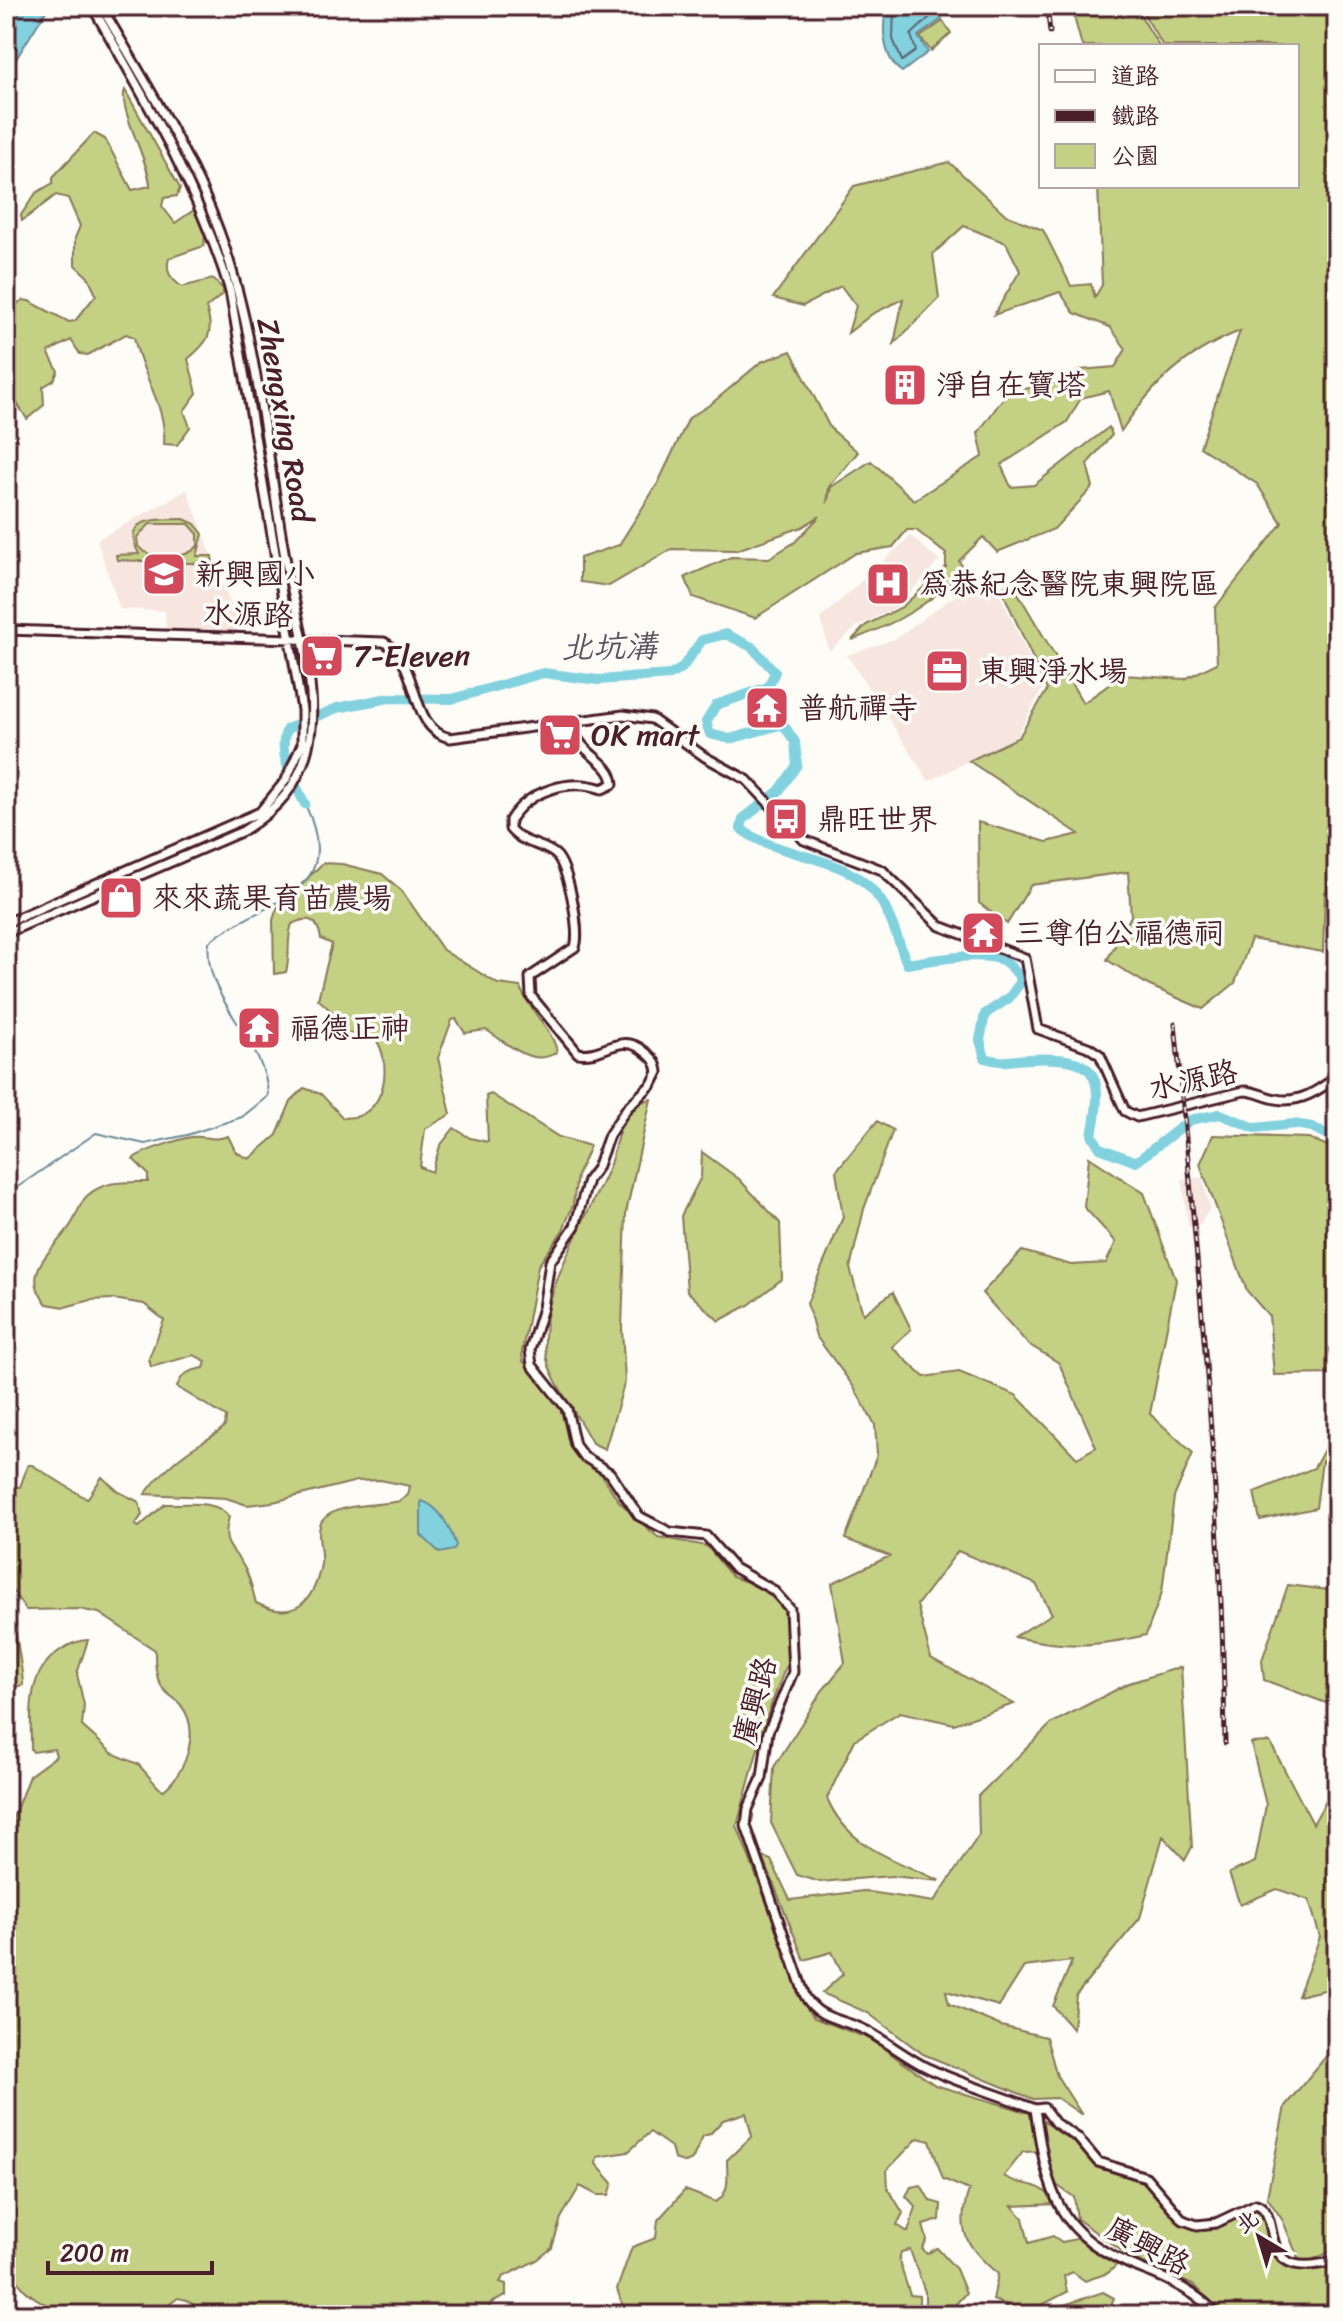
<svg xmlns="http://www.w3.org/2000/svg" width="1343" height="2321" font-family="Sriracha,'LXGW WenKai TC',sans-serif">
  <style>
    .built { fill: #f7e5df }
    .green { fill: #c4d084; stroke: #877858; stroke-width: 2; fill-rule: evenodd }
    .water { fill: #82d1de; stroke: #6c8a96; stroke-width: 2 }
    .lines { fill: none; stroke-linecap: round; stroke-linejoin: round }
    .shore { stroke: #606673; stroke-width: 2 }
    .stream { stroke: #6c8a96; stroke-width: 2 }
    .river { stroke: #82d1de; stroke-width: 10 }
    .secondary-casing { stroke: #4a1f2b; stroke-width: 13 }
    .secondary { stroke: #fdfcf7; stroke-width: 7 }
    .rail-casing { stroke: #4a1f2b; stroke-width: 5 }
    .rail { stroke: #fdfcf7; stroke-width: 2; stroke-dasharray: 6; stroke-linecap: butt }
    .labels { text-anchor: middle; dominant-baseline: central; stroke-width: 7; stroke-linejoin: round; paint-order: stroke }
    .poi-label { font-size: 30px; fill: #4a1f2b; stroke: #fdfcf7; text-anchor: start }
    .street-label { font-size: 30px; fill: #4a1f2b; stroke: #fdfcf7 }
    .water-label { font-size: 32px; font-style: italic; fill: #5b5461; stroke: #fdfcf7 }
  </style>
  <rect width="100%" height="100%" fill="#fdfcf7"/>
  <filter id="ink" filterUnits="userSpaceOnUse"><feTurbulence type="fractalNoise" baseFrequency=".0125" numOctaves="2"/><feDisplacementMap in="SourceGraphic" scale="16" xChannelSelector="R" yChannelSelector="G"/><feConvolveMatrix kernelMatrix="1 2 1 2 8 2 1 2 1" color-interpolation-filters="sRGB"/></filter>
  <g filter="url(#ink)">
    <path class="built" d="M 187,490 L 242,635 L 166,631 L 165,611 L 120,609 L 97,540 Z
      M 911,536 L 939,561 L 897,607 L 858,626 L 829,651 L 821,618 Z
      M 989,571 L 1043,687 L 1017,736 L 929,781 L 847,655 L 895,639 Z
      M 1202,1178 L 1210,1208 L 1200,1225 L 1188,1226 L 1182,1179 Z"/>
    <path class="green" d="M 1071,6 L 1135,6 L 1159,46 L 1082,46 Z
      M 1139,6 L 1337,6 L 1337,884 L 1325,892 L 1323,952 L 1251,939 L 1235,983 L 1203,1009 L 1150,986 L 1107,960 L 1131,916 L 1128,872 L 1031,885 L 1007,924 L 979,903 L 978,822 L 1047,842 L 1079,834 L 969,761 L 1019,737 L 1047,690 L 1001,588 L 1012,583 L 1083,703 L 1123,675 L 1185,679 L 1217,663 L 1215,608 L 1282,523 L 1257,484 L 1200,447 L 1240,331 C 1185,353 1154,382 1121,431 L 1109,391 L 1081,398 L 1067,422 L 1001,465 L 1011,487 L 1034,485 L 1109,427 L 1112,435 L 1087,464 L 1093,487 L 1054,529 L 997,552 L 983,537 L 959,561 L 965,571 C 923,607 904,620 852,640 L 866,625 L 902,607 L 946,567 L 946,554 L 916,530 L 907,530 L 893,547 L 856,553 L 755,618 L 693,597 L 685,577 L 731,557 L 769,558 L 795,542 L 820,516 L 802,527 L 737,550 L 672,549 L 609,586 L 580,582 L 580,558 L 619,545 L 658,483 L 689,418 L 711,404 L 761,362 L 791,351 L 830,428 L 858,452 L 829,487 L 827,503 L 831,487 L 871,461 L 914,500 L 983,456 L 978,433 L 1001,401 L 1014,391 L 1064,381 L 1080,370 L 1115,367 L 1126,349 L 1110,327 L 1074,313 L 1060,292 L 994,315 L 1020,271 L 1006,243 L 964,226 L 933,254 L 939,298 L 894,344 L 903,299 L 872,314 L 848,333 L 856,306 L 841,286 L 803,306 L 773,298 L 854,186 L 949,162 L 1006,215 L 1043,230 L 1071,286 L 1091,284 L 1095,297 L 1102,285 L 1098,186 L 1297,186 L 1297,46 L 1163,46 Z
      M 943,21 L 951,33 L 931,51 L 920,37 Z
      M 125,90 L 180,188 L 177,196 L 164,198 L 162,206 L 175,223 L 194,210 L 205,233 L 204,246 L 169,258 C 165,272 171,279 182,287 L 213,279 L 223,289 L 223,294 L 206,308 C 215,334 208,342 188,359 L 197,393 L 184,411 L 190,427 L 177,445 L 164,444 C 167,406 141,375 134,337 L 126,334 L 88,355 L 80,354 L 71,340 L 48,352 L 58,371 L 54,380 L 43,387 L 44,405 L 27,419 L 13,397 L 6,398 L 6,310 L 23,300 L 29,301 L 69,322 L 75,321 L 96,295 L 89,278 L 75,265 L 75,238 L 80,226 L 68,198 L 56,195 L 22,221 L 21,215 L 36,193 L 53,183 L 53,177 L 94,133 L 105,139 L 132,190 L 150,186 C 150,163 117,107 125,90 Z
      M 184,519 L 195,524 L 203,534 L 197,556 L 212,556 L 213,564 L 117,560 L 116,555 L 139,554 C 119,515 159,520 184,519 ZM 150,524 L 189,524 L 198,534 L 198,546 C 185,560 150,561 138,546 L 137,537 Z
      M 323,863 L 342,864 L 382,874 L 402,891 L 443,950 L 498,984 L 520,987 C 530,1013 553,1029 557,1052 C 532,1069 508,1043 486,1030 L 465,1033 L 456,1019 L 452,1020 L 438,1058 L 451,1114 L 425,1129 L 420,1167 L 432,1172 L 440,1146 L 454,1128 L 470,1138 L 488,1142 L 486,1096 L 491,1094 L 559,1137 L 590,1146 L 577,1176 L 573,1205 L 563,1230 L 538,1266 L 522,1352 L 523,1361 L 558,1401 L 572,1449 L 598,1469 L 618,1500 L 637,1519 L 658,1537 L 707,1546 L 732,1577 L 776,1592 L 783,1604 L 790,1655 L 766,1719 L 737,1826 L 796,1979 L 798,1995 L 814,2018 L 870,2039 L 935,2085 L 1027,2112 L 1078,2141 L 1097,2167 L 1149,2184 L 1176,2216 L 1195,2228 L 1223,2226 L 1245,2210 L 1255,2208 C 1283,2224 1257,2259 1305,2266 C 1316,2268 1326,2270 1337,2268 L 1337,2315 L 1226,2315 L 1193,2285 L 1130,2257 L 1077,2219 L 1074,2197 L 1052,2182 L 1046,2151 L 1023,2152 L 1004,2176 C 1024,2189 1039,2178 1056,2204 L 1012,2206 L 1023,2218 L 1029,2243 L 1053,2236 L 1062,2242 L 1081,2238 L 1121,2261 L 1108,2273 L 1085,2281 L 1073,2272 L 1064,2276 L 1067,2292 L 1023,2315 L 998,2315 L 1007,2305 L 993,2300 L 998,2274 C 967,2248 955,2231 969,2190 L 943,2179 L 930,2141 L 918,2138 L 887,2170 L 888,2188 L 903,2213 L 897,2225 L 908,2232 L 916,2207 L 906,2196 L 911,2187 L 921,2185 L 930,2201 L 941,2204 L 940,2220 L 923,2225 L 927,2240 L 922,2249 L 927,2254 L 937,2248 L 956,2269 L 966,2293 L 955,2305 L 925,2315 L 925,2292 L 910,2250 L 901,2252 L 899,2261 L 910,2295 L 919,2296 L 919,2315 L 626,2315 L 617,2289 L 632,2247 L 656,2238 L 658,2220 L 685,2190 L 716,2202 C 731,2192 727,2176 727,2160 L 752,2136 L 746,2113 L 723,2120 L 710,2134 L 703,2136 L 692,2160 L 686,2163 L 674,2159 L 671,2147 L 650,2132 L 628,2152 L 597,2157 L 596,2164 L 613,2183 L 609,2195 L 597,2195 L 580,2186 L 561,2218 L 552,2248 L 537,2260 L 503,2277 L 500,2282 L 506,2284 L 506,2296 L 491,2303 L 486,2315 L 473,2315 L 465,2308 L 459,2315 L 206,2315 L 187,2300 L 178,2298 L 155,2315 L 54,2315 C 47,2301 32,2299 23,2288 C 16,2281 16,2272 6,2267 L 6,1836 L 29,1776 L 56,1756 L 54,1749 L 33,1752 L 31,1749 C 31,1713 26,1674 59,1651 C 68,1645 77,1640 88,1640 L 77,1674 L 84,1705 L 82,1726 L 112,1753 L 138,1764 L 159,1788 L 164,1790 C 186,1771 202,1730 180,1704 C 175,1698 166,1694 162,1687 C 155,1677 155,1661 155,1650 L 99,1613 L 79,1609 L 26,1610 L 13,1592 L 6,1598 L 6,1487 L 20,1487 L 28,1465 L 32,1465 L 87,1499 L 102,1477 L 119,1492 L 139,1502 L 142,1515 L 135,1525 L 139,1527 L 165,1504 C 185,1505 217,1499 229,1517 C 220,1549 235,1547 246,1571 C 251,1581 253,1593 256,1603 C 294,1622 314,1603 321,1564 C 323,1552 315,1532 322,1521 C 336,1502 379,1506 400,1501 L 408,1495 L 410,1486 L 380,1480 L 357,1481 L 273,1502 L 247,1505 L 226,1498 L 145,1494 C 158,1477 170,1464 187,1452 C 201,1442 213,1438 225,1426 L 226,1417 L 177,1387 C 181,1373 191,1370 204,1368 L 206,1361 L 194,1355 L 151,1367 L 149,1358 L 164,1320 L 144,1304 L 113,1299 L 91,1300 L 65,1307 L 47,1304 C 17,1271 57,1248 72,1223 C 77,1215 80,1202 87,1196 C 104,1180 126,1182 148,1182 L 148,1174 L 133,1159 C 139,1152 180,1139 191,1137 C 205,1135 213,1142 228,1136 L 236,1152 L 249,1159 L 277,1135 L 291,1101 L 304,1088 L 321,1094 L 343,1118 C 348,1117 356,1118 361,1115 C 388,1103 391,1057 374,1037 L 344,1032 L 340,1019 L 318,999 L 332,944 L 321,939 C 318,920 310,915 292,924 C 286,940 291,955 286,972 L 274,974 L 273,920 L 277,908 Z
      M 651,1099 L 626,1213 L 622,1328 L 625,1381 L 605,1449 L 592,1443 C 581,1421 554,1384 548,1363 C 531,1303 587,1220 609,1167 C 615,1151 617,1130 626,1115 C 632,1106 642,1101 651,1099 Z
      M 877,1121 L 893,1130 L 864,1209 L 850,1268 L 863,1314 L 893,1292 L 911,1329 L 892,1347 L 924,1377 L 959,1372 L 1016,1395 L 1077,1458 L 1096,1447 L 1059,1363 L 1028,1344 L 982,1293 L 1022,1251 L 1071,1265 L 1106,1263 L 1116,1242 L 1084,1207 L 1089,1157 L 1144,1193 L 1176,1280 L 1150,1414 L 1193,1453 L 1174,1497 L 1162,1592 L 1146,1635 C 1095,1647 1066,1648 1014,1637 L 1052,1614 L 1036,1584 L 958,1551 L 917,1605 L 931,1658 L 1014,1704 L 954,1724 L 900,1712 L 855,1740 L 827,1798 C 848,1848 894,1859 940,1881 L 891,1876 L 820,1882 L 797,1875 L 771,1823 L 774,1767 L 822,1691 L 845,1663 L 832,1583 L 890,1556 L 845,1539 L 877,1455 L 875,1425 L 853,1386 L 816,1336 L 807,1303 L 843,1217 L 836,1171 Z
      M 1213,1135 L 1309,1138 L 1337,1150 L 1337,1374 L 1274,1375 L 1269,1316 L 1247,1291 L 1200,1164 Z
      M 702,1152 L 739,1179 L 780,1223 L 782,1279 L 749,1305 L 719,1321 L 687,1291 L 681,1216 L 701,1177 Z
      M 1337,1426 L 1337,1462 L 1322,1461 L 1316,1508 L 1260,1520 L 1254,1492 L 1314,1468 Z
      M 1288,1585 L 1337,1591 L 1337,1707 L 1264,1680 L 1262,1660 Z
      M 12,1615 C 14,1620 24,1681 23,1685 L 14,1687 L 6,1671 L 6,1616 Z
      M 1181,1667 L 1192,1847 L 1185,1860 L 1163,1836 L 1140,1918 L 1076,1995 L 1073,2029 L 1053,2006 L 1072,1961 L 1024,1967 L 999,2006 L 946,1991 L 949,2004 L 1001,2026 L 1046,2037 L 1057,2076 L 1082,2115 L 1057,2098 L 1033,2099 L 923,2054 L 868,2013 L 822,1993 L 843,1974 L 832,1952 L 804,1960 L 763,1857 L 771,1860 L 790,1900 L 863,1891 L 934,1902 L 979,1835 L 978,1796 L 1052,1723 L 1129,1683 Z
      M 1270,1742 L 1313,1824 L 1337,1781 L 1337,1999 L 1333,1988 L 1298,1996 L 1320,1937 L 1309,1900 L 1277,1889 L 1240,1905 L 1229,1873 L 1255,1862 L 1266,1805 L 1251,1743 Z
      M 1337,2043 L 1337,2117 L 1329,2129 L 1330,2164 L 1337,2160 L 1337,2249 L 1301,2265 L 1283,2221 L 1267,2197 L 1285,2106 Z
      M 1103,2292 L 1114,2298 L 1107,2315 L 1034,2315 Z"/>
    <path class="water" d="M 6,6 L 49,6 L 6,75 Z
      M 887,6 L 932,6 L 942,19 L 918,36 L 928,52 L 902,72 C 883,59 881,27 887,6 Z
      M 421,1501 C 439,1505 450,1528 456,1545 L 454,1550 L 440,1553 L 421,1535 Z"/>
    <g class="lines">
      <path class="shore" d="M 894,6 L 893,39 L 902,61 L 916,51 L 911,35 L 929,18 L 926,6"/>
      <path class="stream" d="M 6,1195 L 96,1133 L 145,1144 L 187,1135 L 242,1117 L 268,1096 C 267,1041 202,1000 209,942 C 264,898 349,898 305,804"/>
      <path class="river" d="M 305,804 C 294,782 276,753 287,729 L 337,708 L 389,698 L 452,699 L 543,673 L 598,680 L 670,675 L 682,668 L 702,640 L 726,634 L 752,647 L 775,672 L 768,687 L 716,705 L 706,722 L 710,734 L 730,739 L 783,724 L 795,742 L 797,765 L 779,791 L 743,819 L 741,829 C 783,861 851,853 881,901 C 893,920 899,944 907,964 C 929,961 985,950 1004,961 C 1011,966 1017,973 1022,980 L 1009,998 L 985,1014 L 980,1040 L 985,1058 C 1005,1064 1008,1060 1028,1059 C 1096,1055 1105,1072 1092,1135 L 1100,1148 L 1136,1162 L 1190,1120 L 1220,1114 L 1255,1128 L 1294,1124 L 1312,1127 L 1337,1140"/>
      <g class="secondary-casing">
        <path id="secondary" d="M 6,630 L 384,642 C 422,663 407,728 450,738 L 623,715 L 652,719 L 705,757 L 747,780 L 804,840 L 882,870 L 940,926 L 1025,958 L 1038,1029 L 1088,1047 L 1100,1055 L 1125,1111 L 1137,1117 L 1244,1091 C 1256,1091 1264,1097 1276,1099 C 1299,1104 1320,1090 1337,1076
          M 572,721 C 575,755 612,759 613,784 L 602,789 C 570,778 529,790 510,820 L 510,829 C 522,844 541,843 555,854 C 568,864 581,931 575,947 L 530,977 L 531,996 L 578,1053 C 603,1058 620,1031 644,1051 C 652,1057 657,1062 658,1072 L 652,1084 L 627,1108 L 609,1135 L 597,1168 L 588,1180 L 575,1226 L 550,1262 L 543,1308 L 530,1350 L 532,1365 L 567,1409 L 575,1445 L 583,1456 L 610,1473 L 639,1516 L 670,1532 L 706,1536 L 734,1568 L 773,1590 L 790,1609 L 793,1672 L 768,1732 L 762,1778 L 748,1809 L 746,1826 L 805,1996 C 819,2021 843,2018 867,2031 C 888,2042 908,2059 930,2069 C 964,2085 1001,2095 1035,2109 L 1044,2108 L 1055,2123 L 1078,2138 L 1098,2162 L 1146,2177 L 1183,2220 L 1197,2225 L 1216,2223 L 1256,2204 C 1286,2214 1250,2285 1337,2260
          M 6,923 L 260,812 L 286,780 L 302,744 L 302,710 L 230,291 C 198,187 146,100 92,6
          M 6,933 L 243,831 C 278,809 301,784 309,742 C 320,688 295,611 285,557 C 267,455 255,327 219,231 C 190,152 143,79 101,6
          M 1035,2109 C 1048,2196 1057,2237 1144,2270 C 1168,2279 1201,2295 1217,2315"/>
      </g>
      <use href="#secondary" class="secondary"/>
      <g class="rail-casing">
        <path id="rail" d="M 1047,6 L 1050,32
          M 1175,1023 C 1198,1263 1222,1502 1225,1743"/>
      </g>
      <use href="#rail" class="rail"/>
    </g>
  </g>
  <defs>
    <g id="building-square" transform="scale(2.3)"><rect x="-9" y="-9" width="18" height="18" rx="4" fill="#d1495b" stroke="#fdfcf7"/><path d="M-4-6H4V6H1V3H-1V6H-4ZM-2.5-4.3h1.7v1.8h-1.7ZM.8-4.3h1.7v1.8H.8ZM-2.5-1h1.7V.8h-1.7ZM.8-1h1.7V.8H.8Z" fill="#fff"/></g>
    <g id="school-square" transform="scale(2.3)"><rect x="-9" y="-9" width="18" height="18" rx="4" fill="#d1495b" stroke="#fdfcf7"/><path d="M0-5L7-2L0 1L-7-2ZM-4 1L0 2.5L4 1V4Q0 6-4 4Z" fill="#fff"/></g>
    <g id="hospital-square" transform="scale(2.3)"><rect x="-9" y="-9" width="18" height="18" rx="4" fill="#d1495b" stroke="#fdfcf7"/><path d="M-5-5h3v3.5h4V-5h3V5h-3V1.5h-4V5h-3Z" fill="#fff"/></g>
    <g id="supermarket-square" transform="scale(2.3)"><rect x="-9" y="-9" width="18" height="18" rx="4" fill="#d1495b" stroke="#fdfcf7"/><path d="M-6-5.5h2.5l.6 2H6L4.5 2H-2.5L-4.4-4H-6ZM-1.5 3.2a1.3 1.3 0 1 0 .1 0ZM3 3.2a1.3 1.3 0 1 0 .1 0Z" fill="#fff"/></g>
    <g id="office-square" transform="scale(2.3)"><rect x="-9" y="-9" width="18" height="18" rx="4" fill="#d1495b" stroke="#fdfcf7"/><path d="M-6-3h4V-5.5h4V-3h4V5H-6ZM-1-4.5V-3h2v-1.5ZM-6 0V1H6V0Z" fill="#fff"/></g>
    <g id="temple-square" transform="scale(2.3)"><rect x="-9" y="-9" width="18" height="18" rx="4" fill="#d1495b" stroke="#fdfcf7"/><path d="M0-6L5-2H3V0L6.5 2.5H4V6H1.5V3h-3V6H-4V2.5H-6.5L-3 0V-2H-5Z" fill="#fff"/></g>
    <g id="bus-square" transform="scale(2.3)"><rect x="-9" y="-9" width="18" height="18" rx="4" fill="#d1495b" stroke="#fdfcf7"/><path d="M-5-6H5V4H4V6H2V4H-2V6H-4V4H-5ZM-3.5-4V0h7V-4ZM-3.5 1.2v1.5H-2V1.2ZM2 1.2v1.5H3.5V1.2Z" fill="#fff"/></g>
    <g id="shop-square" transform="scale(2.3)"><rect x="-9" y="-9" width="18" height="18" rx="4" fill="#d1495b" stroke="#fdfcf7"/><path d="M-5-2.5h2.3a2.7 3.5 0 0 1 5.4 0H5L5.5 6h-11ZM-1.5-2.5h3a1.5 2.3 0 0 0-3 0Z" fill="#fff"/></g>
  </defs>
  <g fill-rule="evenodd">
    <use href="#building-square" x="905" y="385"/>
    <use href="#school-square" x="164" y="574"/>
    <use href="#hospital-square" x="888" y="584"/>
    <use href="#supermarket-square" x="322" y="656"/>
    <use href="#office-square" x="947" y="671"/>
    <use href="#temple-square" x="767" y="708"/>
    <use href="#supermarket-square" x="560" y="735"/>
    <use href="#bus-square" x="786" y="819"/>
    <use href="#shop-square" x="121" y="898"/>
    <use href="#temple-square" x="983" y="933"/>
    <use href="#temple-square" x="259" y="1028"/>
  </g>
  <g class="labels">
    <g class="poi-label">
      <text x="936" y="385">淨自在寶塔</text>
      <text x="195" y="574">新興國小</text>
      <text x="919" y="584">為恭紀念醫院東興院區</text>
      <text x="353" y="656">7-Eleven</text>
      <text x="978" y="671">東興淨水場</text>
      <text x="798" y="708">普航禪寺</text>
      <text x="591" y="735">OK mart</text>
      <text x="817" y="819">鼎旺世界</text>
      <text x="152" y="898">來來蔬果育苗農場</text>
      <text x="1014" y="933">三尊伯公福德祠</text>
      <text x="290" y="1028">福德正神</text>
    </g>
    <g class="street-label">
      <text transform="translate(285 420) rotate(80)">Zhengxing Road</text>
      <text transform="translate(248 614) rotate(2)">水源路</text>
      <text transform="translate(1193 1080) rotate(-12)">水源路</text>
      <text transform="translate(755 1701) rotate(-75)">廣興路</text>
      <text transform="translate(1148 2246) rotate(28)">廣興路</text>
    </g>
    <g class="water-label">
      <text transform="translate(609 647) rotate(-1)">北坑溝</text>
    </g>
  </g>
  <rect width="1343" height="2321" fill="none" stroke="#fdfcf7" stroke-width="32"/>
  <rect x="16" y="16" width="1311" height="2289" fill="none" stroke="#4a1f2b" stroke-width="3" filter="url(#ink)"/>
  <rect x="1039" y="44" width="260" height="144" fill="#fdfcf7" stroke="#b5a4a5" stroke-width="2"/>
  <rect x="1055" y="70" width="40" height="12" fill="#fdfcf7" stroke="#b5a4a5" stroke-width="2"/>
  <text x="1111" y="84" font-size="24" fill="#4a1f2b">道路</text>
  <rect x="1055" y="110" width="40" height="12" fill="#4a1f2b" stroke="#b5a4a5" stroke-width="2"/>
  <text x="1111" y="124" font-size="24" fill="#4a1f2b">鐵路</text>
  <rect x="1055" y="144" width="40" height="24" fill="#c4d084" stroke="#b5a4a5" stroke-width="2"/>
  <text x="1111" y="164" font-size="24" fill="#4a1f2b">公園</text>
  <g transform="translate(1259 2237) rotate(322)" stroke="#fdfcf7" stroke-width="6" paint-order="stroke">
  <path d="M0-6L14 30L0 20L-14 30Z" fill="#4a1f2b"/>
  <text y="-12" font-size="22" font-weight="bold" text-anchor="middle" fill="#4a1f2b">北</text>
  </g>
  <path d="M48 2261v12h164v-12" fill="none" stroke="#4a1f2b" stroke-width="4"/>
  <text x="60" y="2261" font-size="24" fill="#4a1f2b" stroke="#fdfcf7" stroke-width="6" paint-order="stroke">200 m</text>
</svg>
